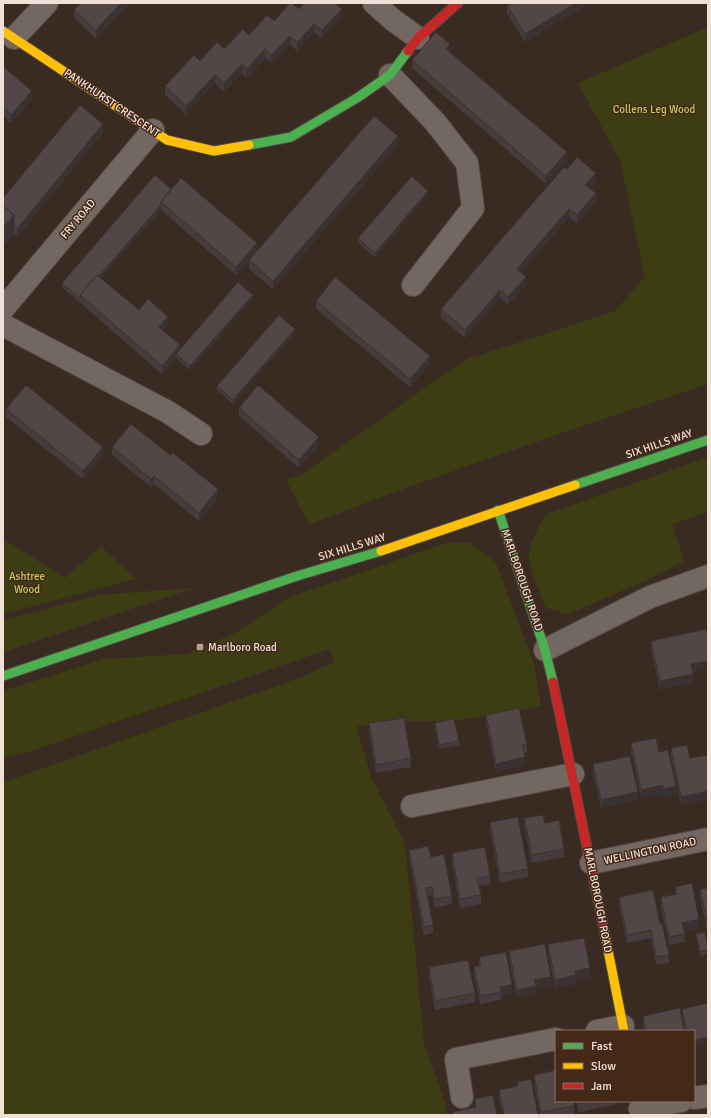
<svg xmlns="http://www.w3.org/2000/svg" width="711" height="1118" font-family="Signika,sans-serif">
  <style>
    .green { fill: #3d3d13 }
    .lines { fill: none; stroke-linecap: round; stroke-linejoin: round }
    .street-casing { stroke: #564942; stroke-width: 24 }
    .fast-casing { stroke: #564942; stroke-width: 11 }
    .slow-casing { stroke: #564942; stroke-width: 11 }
    .jam-casing { stroke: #564942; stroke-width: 11 }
    .street { stroke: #736861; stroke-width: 22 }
    .fast { stroke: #4caf50; stroke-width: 9 }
    .slow { stroke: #ffc107; stroke-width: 9 }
    .jam { stroke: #c62828; stroke-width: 9 }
    .wall { fill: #473c3d }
    .shaded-wall { fill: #393132 }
    .building { fill: #524647; stroke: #393132 }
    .poi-dot { fill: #b1a196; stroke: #442918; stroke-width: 1.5 }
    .labels { text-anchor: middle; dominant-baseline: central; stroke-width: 3; stroke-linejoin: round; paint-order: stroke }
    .street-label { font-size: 11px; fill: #f1e0d5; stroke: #442918 }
    .park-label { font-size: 11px; fill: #c3cb57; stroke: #442918 }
    .poi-label { font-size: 11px; fill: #f1e0d5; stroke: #442918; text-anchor: start }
  </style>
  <rect width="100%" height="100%" fill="#3a2b22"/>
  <path class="green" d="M 708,27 L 708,384 C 574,429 440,473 309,525 L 286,480 L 301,475 L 465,360 L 615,311 L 645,277 L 620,161 L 578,83 Z
    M 708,457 L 708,512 L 672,524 L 684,561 L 645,581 L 568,614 L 546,608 C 541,597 528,565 529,554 C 531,539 539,526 547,514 Z
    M 3,539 L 65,578 L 101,546 L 135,579 L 3,614 Z
    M 447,543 L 470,543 L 496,563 L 534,664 L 541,706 L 453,721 L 404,721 L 356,726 L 371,777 L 405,844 L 424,1044 L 446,1105 L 447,1115 L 3,1115 L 3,779 L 7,781 L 302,677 L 334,662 L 330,649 L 31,751 L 5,757 L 3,757 L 3,691 L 104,659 L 187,654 L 235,633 L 290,597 Z
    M 193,588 L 194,588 L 3,652 L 3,620 L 99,595 Z"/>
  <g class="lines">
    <g class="street-casing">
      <path id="street" d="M 374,3 L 393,20 L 418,38
        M 14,38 L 47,3
        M 390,75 L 435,122 L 467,163 L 473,208 L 413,285
        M 3,309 L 153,130
        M 3,325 L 168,412 L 201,434
        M 545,650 L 650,597 L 708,576
        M 412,806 L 573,774
        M 591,863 L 708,839
        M 597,1031 L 623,1026
        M 462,1097 L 456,1059 L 556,1039
        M 694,1098 L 708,1096
        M 640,1109 L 681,1101"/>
    </g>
    <g class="fast-casing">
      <path id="fast" d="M 249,145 L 291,137 L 357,98 L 390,75 L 408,51
        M 575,485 L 708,440
        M 498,510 L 545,650 L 553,682
        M 3,676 L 297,576 L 381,551"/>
    </g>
    <g class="slow-casing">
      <path id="slow" d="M 3,31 L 167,140 L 214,151 L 249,145
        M 381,551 L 575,485
        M 604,930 L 624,1031"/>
    </g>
    <g class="jam-casing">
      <path id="jam" d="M 408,51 L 418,38 L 458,3
        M 553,682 L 604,930"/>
    </g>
    <use href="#street" class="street"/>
    <use href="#fast" class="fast"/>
    <use href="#slow" class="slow"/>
    <use href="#jam" class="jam"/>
  </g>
  <path class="wall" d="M 129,3 L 96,39 L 74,18 L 74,10 Z
    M 590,3 L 525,42 L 507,14 L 507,6 Z
    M 299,9 L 342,17 L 322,39 L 314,32 L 297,51 L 290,44 L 271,63 L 265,58 L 247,78 L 242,73 L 224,92 L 215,83 L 186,114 L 165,95 L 165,86 L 200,61 L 224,49 L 274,21 Z
    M 450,52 L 567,161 L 546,184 L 412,68 L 412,60 Z
    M 3,66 L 32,99 L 11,123 L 3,116 Z
    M 103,132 L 17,237 L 14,234 L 3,247 L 3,198 Z
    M 398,145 L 273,289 L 249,269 L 249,261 L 236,275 L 161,210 L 101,278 L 139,310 L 168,325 L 163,331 L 180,349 L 253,299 L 190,370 L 176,358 L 162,374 L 62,287 L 62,283 L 171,189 L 257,251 Z
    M 567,169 L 596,181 L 590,188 L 596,202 L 577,223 L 569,217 L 521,273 L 526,285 L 508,305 L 500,298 L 465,338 L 441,318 L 441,309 Z
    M 428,195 L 375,257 L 358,243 L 358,238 Z
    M 316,301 L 430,364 L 410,387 L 316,309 Z
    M 295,333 L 233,404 L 217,390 L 217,386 Z
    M 239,408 L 319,445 L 299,468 L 239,416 Z
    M 6,409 L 103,455 L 83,479 L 6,417 Z
    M 112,447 L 218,498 L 199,521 L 154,484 L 151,487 L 112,455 Z
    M 708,638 L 708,669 L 693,672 L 693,682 L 660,690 L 651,649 L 651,641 Z
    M 486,715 L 527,745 L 527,753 L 524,753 L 525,765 L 496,772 L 486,723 Z
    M 369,723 L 411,758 L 411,767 L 376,773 L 369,732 Z
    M 435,723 L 459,741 L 459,745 L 439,749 L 435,727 Z
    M 631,743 L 659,752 L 676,795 L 663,798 L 663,794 L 641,798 L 631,751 Z
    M 671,748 L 690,758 L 708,760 L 708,799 L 681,805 L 671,757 Z
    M 593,764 L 638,800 L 601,808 L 593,772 Z
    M 524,818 L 545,823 L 564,849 L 564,857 L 532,863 L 524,827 Z
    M 490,822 L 528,869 L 528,877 L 500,883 L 490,831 Z
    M 409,850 L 431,857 L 452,896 L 452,904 L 434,908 L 432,895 L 427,896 L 433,925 L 433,933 L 424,935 L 409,858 Z
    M 452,853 L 490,876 L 490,884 L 479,886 L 481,895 L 481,904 L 460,908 L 452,862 Z
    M 675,887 L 699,928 L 684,931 L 685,942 L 669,945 L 661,906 L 661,897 L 675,894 Z
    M 708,888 L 708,935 L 700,898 L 700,889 Z
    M 619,897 L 660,924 L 669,955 L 669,963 L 656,965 L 651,938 L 627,943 L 619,905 Z
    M 696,934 L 708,946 L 708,954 L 700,956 L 696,938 Z
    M 548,944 L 590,977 L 576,980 L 576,984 L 555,988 L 548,953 Z
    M 509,951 L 551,985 L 536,988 L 536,994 L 517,998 L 509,959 Z
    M 479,957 L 512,993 L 501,996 L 501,1000 L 480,1004 L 474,975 L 474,967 L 479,966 Z
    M 429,967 L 475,993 L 475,1002 L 435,1010 L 429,976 Z
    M 708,1003 L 708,1045 L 694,1048 L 694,1031 L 685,1031 L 682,1017 L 682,1009 Z
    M 643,1016 L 684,1031 L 644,1031 L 643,1024 Z
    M 534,1075 L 574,1106 L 574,1114 L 570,1115 L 540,1115 L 534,1083 Z
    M 517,1082 L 538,1115 L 503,1115 L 499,1098 L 499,1090 L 517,1086 Z
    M 576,1101 L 615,1101 L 615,1105 L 579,1112 Z"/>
  <path class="shaded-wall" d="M 121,3 L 129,3 L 96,39 L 96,30 Z
    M 576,3 L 590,3 L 525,42 L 525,34 Z
    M 342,9 L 342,17 L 322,39 L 322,30 Z
    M 314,24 L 314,32 L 297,51 L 297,43 Z
    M 290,36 L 290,44 L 271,63 L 271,55 Z
    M 450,44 L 450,52 L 446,49 Z
    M 265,49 L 265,58 L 247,78 L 247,69 Z
    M 242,64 L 242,73 L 224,92 L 224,83 Z
    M 215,75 L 215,83 L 186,114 L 186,106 Z
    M 32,91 L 32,99 L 11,123 L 11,115 Z
    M 103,124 L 103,132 L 17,237 L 17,229 Z
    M 398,136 L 398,145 L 273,289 L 273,281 Z
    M 567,152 L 567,161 L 546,184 L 546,176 Z
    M 596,173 L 596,181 L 585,193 L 585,185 Z
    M 428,191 L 428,195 L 375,257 L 375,253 Z
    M 596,193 L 596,202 L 577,223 L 577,215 Z
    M 161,205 L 161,210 L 84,298 L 82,297 Z
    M 569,209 L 569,217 L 517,278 L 517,269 Z
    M 14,215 L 14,234 L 3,247 L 3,228 Z
    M 257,243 L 257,252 L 236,275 L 236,267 Z
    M 526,277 L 526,285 L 508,305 L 508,297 Z
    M 500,290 L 500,298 L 465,338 L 465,330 Z
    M 253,295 L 253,299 L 190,370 L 190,366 Z
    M 168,317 L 168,325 L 159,336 L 159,327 Z
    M 295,329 L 295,333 L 233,404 L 233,400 Z
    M 180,345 L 180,354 L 176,354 L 176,358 L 162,374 L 162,366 Z
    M 430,356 L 430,364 L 410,387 L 410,379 Z
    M 319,437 L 319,445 L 299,468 L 299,460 Z
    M 103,447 L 103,455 L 83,479 L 83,471 Z
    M 154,476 L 154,484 L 151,487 L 151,479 Z
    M 218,489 L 218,498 L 199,521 L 199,513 Z
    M 708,661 L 708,669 L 691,673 L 691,664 Z
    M 693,674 L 693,682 L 660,690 L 660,681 Z
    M 525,757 L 525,765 L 496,772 L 496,764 Z
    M 663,785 L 663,794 L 641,798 L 641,790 Z
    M 676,786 L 676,795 L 663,798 L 663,789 Z
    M 708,791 L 708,799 L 681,805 L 681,797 Z
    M 638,792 L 638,800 L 601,808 L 601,800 Z
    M 699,919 L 699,928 L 682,931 L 682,923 Z
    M 590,968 L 590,977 L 576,980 L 576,984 L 555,988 L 555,980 L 575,971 Z
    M 551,977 L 551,985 L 536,988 L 536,994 L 517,998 L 517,990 L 534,980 Z
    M 512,985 L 512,993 L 501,996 L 500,987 Z
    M 708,1037 L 708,1045 L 694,1048 L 694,1040 Z"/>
  <path class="building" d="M 81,3 L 121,3 L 96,30 L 74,10 Z
    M 290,3 L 292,3 L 299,9 L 304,3 L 335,3 L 342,9 L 322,30 L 314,24 L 297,43 L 290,36 L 271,55 L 265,49 L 247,69 L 242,64 L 224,83 L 215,75 L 186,106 L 165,86 L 194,55 L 200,61 L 217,42 L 224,49 L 243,29 L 249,35 L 267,15 L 274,21 Z
    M 512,3 L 576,3 L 525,34 L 507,6 Z
    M 436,32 L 450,44 L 446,49 L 567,152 L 546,176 L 412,60 Z
    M 3,66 L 32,91 L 11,115 L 3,107 Z
    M 80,105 L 103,124 L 17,229 L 14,226 L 14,215 L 3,206 L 3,198 Z
    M 374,116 L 398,136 L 273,281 L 249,260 Z
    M 577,157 L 596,173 L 585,185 L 596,193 L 577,215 L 569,209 L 517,269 L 526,277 L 508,297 L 500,290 L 465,330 L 441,309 L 564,167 L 567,169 Z
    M 155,175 L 171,189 L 161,202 L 161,205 L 99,276 L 97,275 L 80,295 L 80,299 L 62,283 Z
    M 412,176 L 428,191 L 375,253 L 358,238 Z
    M 181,178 L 257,243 L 236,267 L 161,202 Z
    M 3,206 L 14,215 L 3,228 Z
    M 97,275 L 139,310 L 148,299 L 168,317 L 159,327 L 180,345 L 162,366 L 80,295 Z
    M 335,277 L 430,356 L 410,379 L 316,301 Z
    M 238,282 L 253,295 L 190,366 L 176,354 Z
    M 279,315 L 295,329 L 233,400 L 217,386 Z
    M 26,385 L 103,447 L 83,471 L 6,409 Z
    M 258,385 L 319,437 L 299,460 L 239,408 Z
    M 131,424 L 170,455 L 173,453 L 218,489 L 199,513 L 154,476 L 151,479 L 112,447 Z
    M 706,629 L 708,638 L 708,661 L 691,664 L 693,674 L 660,681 L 651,641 Z
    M 519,708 L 527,745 L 522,745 L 525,757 L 496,764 L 486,715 Z
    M 404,718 L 411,758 L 376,765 L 369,723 Z
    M 454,719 L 459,741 L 439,745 L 435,723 Z
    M 656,738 L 659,752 L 668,750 L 676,786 L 663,789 L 663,785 L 641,790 L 631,743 Z
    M 687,745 L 690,758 L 707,755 L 708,760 L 708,791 L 681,797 L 671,748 Z
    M 630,756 L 638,792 L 601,800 L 593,764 Z
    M 543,815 L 545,823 L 559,820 L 564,849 L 532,855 L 524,818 Z
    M 518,817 L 528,869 L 500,874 L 490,822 Z
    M 428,846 L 431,857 L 444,854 L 452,896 L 434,899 L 432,887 L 426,888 L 433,925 L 424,927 L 409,850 Z
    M 485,847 L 490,876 L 477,878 L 481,895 L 460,899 L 452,853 Z
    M 692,883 L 699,919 L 682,923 L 685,934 L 669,937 L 661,897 L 677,894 L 675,887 Z
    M 708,888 L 708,927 L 700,889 Z
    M 653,890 L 660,924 L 662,923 L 669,955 L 656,957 L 651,930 L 627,935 L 619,897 Z
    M 705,932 L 708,946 L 708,950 L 700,952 L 696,934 Z
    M 584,938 L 590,968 L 575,971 L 576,975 L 555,980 L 548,944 Z
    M 545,944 L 551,977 L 534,980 L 536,986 L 517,990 L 509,951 Z
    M 506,952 L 512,985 L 500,987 L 501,992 L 480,996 L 474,967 L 481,965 L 479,957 Z
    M 468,960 L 475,993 L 435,1001 L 429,967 Z
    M 708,1003 L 708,1037 L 694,1040 L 694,1031 L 687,1031 L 682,1009 Z
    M 680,1008 L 684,1031 L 646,1031 L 643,1016 Z
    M 556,1070 L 556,1101 L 573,1101 L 574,1106 L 541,1112 L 534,1075 Z
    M 531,1079 L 538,1115 L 504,1115 L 499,1090 L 518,1086 L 517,1082 Z
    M 493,1095 L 497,1115 L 453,1115 L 452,1112 L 476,1107 L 475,1099 Z
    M 578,1101 L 595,1101 L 579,1104 Z"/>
  <rect class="poi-dot" x="196" y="643" width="8" height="8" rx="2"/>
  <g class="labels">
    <g class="street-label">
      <text transform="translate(112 103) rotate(34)">PANKHURST CRESCENT</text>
      <text transform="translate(78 219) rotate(-50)">FRY ROAD</text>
      <text transform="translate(659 444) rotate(-19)">SIX HILLS WAY</text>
      <text transform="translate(352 547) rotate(-17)">SIX HILLS WAY</text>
      <text transform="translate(522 580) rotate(71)">MARLBOROUGH ROAD</text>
      <text transform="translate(650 851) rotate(-12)">WELLINGTON ROAD</text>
      <text transform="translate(598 900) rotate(79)">MARLBOROUGH ROAD</text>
    </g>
    <g class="park-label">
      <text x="654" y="109">Collens Leg Wood</text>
      <text x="27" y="576">Ashtree<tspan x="27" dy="13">Wood</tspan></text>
    </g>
    <g class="poi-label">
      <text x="208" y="647">Marlboro Road</text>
    </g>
  </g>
  <rect width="711" height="1118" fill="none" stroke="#f1e0d5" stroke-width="8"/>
  <rect x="555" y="1030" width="140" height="72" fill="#442918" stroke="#897264"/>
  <rect x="563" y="1043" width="20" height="6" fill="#4caf50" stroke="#897264"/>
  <text x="591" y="1050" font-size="12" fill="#f1e0d5">Fast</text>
  <rect x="563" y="1063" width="20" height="6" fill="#ffc107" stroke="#897264"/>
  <text x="591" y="1070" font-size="12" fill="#f1e0d5">Slow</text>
  <rect x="563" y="1083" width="20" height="6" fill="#c62828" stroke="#897264"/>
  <text x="591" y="1090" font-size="12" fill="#f1e0d5">Jam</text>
</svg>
